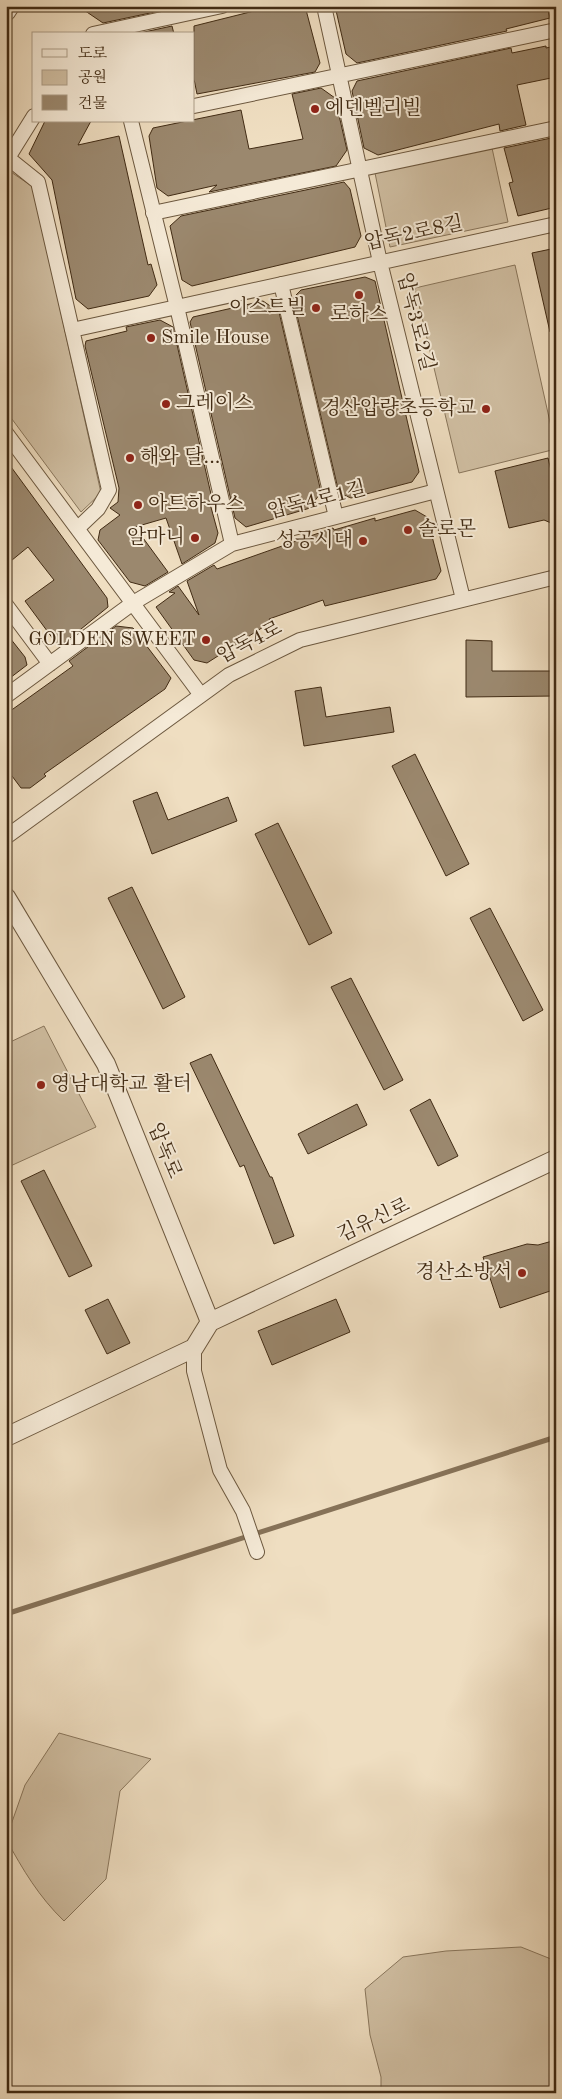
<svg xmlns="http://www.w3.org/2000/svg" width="562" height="2099" font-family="'Old Standard TT','Noto Serif KR',serif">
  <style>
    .green { fill: #d1c0a4; stroke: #89765c }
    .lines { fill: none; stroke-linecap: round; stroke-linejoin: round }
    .stream { stroke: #867258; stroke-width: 5 }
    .building { fill: #9b886e; stroke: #412b14 }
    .minor-casing { stroke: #6c583f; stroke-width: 16 }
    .tertiary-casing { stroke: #6c583f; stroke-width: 20 }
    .minor { stroke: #f5ead7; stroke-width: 14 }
    .tertiary { stroke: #f5ead7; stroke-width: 18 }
    .poi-dot { fill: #8f2418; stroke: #f5ead7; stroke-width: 2 }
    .labels { text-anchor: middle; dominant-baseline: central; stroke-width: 4; stroke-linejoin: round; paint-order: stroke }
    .poi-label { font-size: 20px; fill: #412b14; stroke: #f5ead7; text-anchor: start }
    .street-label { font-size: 20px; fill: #412b14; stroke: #f5ead7 }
  </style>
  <rect width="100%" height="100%" fill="#efdec1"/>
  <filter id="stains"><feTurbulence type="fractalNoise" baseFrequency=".004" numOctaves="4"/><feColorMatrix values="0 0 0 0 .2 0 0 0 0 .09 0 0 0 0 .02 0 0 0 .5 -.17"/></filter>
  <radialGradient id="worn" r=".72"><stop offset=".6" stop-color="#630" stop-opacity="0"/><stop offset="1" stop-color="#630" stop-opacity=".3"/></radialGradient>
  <path class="green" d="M 492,148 L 508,222 L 390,247 L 375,173 Z
    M 11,172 L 33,187 L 101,493 L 81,512 L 6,411 L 6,180 Z
    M 515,265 L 556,449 L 459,473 L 415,288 Z
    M 44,1026 L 96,1127 L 6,1168 L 6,1044 Z
    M 59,1733 L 151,1759 L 120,1791 L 106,1879 L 64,1921 C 39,1897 23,1870 6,1839 L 25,1785 Z
    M 521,1947 L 556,1961 L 556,2093 L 381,2093 L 381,2077 L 370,2035 L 365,1989 L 403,1957 L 446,1951 Z"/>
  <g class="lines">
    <path class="stream" d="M 6,1614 L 556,1437"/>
  </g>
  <path class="building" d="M 78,6 L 168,6 L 169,9 L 103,23 Z
    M 274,6 L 305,6 L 320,63 L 315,72 L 197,94 L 194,79 L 194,26 Z
    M 335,6 L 547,6 L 550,18 L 506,29 L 507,31 L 357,63 L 346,54 Z
    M 172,26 L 174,34 L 135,34 Z
    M 546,46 L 546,48 L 556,46 L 556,77 L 517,85 L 526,125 L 500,131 L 499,124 L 378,155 L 364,148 L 352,91 L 357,81 L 511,48 L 512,53 Z
    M 321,88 L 335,98 L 347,150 L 336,166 L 209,192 L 217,185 L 168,196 L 157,188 L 149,136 L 153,128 L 241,110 L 249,149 L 303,139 L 292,94 Z
    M 45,121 L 91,121 L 78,145 L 119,136 L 148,265 L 151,264 L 157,285 L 149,296 L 88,309 L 76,299 L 52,180 L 29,154 Z
    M 556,137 L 556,207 L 518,216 L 509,183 L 513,182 L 504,148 Z
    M 344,182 L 350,189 L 361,236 L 355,247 L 192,286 L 182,280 L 170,226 L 181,216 Z
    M 556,248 L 556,332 L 550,332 L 532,253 Z
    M 365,277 L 375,281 L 419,472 L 412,482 L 351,498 L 339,493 L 293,298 L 301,290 Z
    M 263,301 L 279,312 L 321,492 L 310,508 L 246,527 L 235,518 L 190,322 L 193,317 Z
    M 160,320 L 173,327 L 213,503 L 209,500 L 218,533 L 215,543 L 182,564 L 166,518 L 135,527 L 168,572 L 145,586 L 130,582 L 98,540 L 100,530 L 120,515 L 110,508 L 118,502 L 119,488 L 85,346 L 86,341 L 127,331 L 126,327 Z
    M 548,458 L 556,491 L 556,525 L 544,520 L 509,528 L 495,471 Z
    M 6,460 L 107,598 L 108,607 L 59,647 L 25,601 L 54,580 L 28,547 L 6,565 Z
    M 415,510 L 427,517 L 441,571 L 436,579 L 325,606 L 323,600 L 269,619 L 271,622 L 207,663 L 194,660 L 156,607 L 175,593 L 169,592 L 178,586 L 199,615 L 187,581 L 214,565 L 217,569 L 333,528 L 334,530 L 375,518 L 375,521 Z
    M 116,626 L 133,628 L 171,678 L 165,689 L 44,774 L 46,776 L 30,788 L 21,788 L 6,768 L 6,714 L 73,666 L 69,661 Z
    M 6,633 L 25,657 L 27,665 L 6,681 Z
    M 466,640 L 492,641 L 492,671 L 556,671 L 556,696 L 466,697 Z
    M 321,687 L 326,717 L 390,707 L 394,732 L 304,746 L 295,691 Z
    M 415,754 L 469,864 L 446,876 L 392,766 Z
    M 157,792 L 168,820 L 228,797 L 237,821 L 152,854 L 133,801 Z
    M 278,823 L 332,933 L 309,945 L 255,834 Z
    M 132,887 L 185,997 L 163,1009 L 108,898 Z
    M 490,908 L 543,1010 L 523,1021 L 470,918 Z
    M 351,978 L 403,1080 L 384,1090 L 331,987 Z
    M 211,1054 L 270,1177 L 272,1177 L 294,1236 L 274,1244 L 244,1165 L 240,1167 L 190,1063 Z
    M 430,1099 L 458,1156 L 438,1166 L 410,1110 Z
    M 357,1104 L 367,1125 L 308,1154 L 298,1134 Z
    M 44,1170 L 92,1266 L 69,1277 L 21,1181 Z
    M 556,1240 L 556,1289 L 500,1308 L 483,1257 L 527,1244 L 538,1245 Z
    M 108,1299 L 130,1343 L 107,1354 L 85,1310 Z
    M 336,1299 L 350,1332 L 272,1365 L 258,1331 Z"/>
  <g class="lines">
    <g class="minor-casing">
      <path id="minor" d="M 324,6 L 380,262 L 463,599
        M 93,34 L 222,6
        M 194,106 L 556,30
        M 131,121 L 177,307 L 232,544
        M 8,158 L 38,182 L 109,490 L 98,509 L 78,528
        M 6,161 L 34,116
        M 153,213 L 556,128
        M 281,284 L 336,517
        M 72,330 L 556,224
        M 6,433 L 201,695
        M 6,605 L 50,664
        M 6,696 L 133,603 L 232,544 L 436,491
        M 6,837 L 229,675 L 300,640 L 556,577
        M 194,1348 L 194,1371 L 220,1470 L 243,1511 L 257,1552"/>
    </g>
    <g class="tertiary-casing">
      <path id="tertiary" d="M 6,12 L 10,6
        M 6,897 L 106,1064 L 210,1322
        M 210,1322 L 556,1159
        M 6,1437 L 194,1348 L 210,1322"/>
    </g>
    <use href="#minor" class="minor"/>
    <use href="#tertiary" class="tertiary"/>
  </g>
  <g class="poi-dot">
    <circle cx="315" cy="109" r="5"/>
    <circle cx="359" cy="295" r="5"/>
    <circle cx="316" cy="308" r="5"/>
    <circle cx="151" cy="338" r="5"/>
    <circle cx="166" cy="404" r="5"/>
    <circle cx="486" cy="409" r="5"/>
    <circle cx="130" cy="458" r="5"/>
    <circle cx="138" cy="505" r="5"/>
    <circle cx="408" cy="530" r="5"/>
    <circle cx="195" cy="538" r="5"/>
    <circle cx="363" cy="541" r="5"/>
    <circle cx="206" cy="640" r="5"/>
    <circle cx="41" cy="1085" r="5"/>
    <circle cx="522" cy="1273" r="5"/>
  </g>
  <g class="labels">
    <g class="poi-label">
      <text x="325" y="109">에덴벨리빌</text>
      <text x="306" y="308" text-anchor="end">이스트빌</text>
      <text x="359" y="315" text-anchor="middle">로하스</text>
      <text x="161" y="338">Smile House</text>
      <text x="176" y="404">그레이스</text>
      <text x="476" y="409" text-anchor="end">경산압량초등학교</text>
      <text x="140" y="458">해와 달...</text>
      <text x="148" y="505">아트하우스</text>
      <text x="418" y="530">솔로몬</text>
      <text x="185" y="538" text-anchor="end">알마니</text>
      <text x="353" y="541" text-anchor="end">성공시대</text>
      <text x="196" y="640" text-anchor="end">GOLDEN SWEET</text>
      <text x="51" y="1085">영남대학교 활터</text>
      <text x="512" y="1273" text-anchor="end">경산소방서</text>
    </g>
    <g class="street-label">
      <text transform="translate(414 234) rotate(-12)">압독2로8길</text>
      <text transform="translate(415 322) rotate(76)">압독3로2길</text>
      <text transform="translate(317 501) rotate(-14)">압독4로1길</text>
      <text transform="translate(250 643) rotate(-27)">압독4로</text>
      <text transform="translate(164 1151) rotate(68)">압독로</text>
      <text transform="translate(374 1221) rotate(-25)">김유신로</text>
    </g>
  </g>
  <rect width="562" height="2099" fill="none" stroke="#efdec1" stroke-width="25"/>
  <rect x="8" y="8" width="547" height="2084" fill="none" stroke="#412b14" stroke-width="2.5"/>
  <rect x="12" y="12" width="537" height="2074" fill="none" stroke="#412b14"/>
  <rect x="32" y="32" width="162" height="90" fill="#f5ead7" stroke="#ad9e89"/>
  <rect x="42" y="49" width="25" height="8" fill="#f5ead7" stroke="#ad9e89"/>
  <text x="78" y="58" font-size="15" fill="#412b14">도로</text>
  <rect x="42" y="70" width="25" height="15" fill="#d1c0a4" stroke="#ad9e89"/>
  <text x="78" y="82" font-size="15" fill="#412b14">공원</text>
  <rect x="42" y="95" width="25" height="15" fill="#9b886e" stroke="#ad9e89"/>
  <text x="78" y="108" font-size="15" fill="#412b14">건물</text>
  <rect width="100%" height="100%" filter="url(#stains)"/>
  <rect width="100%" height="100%" fill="url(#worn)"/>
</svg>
